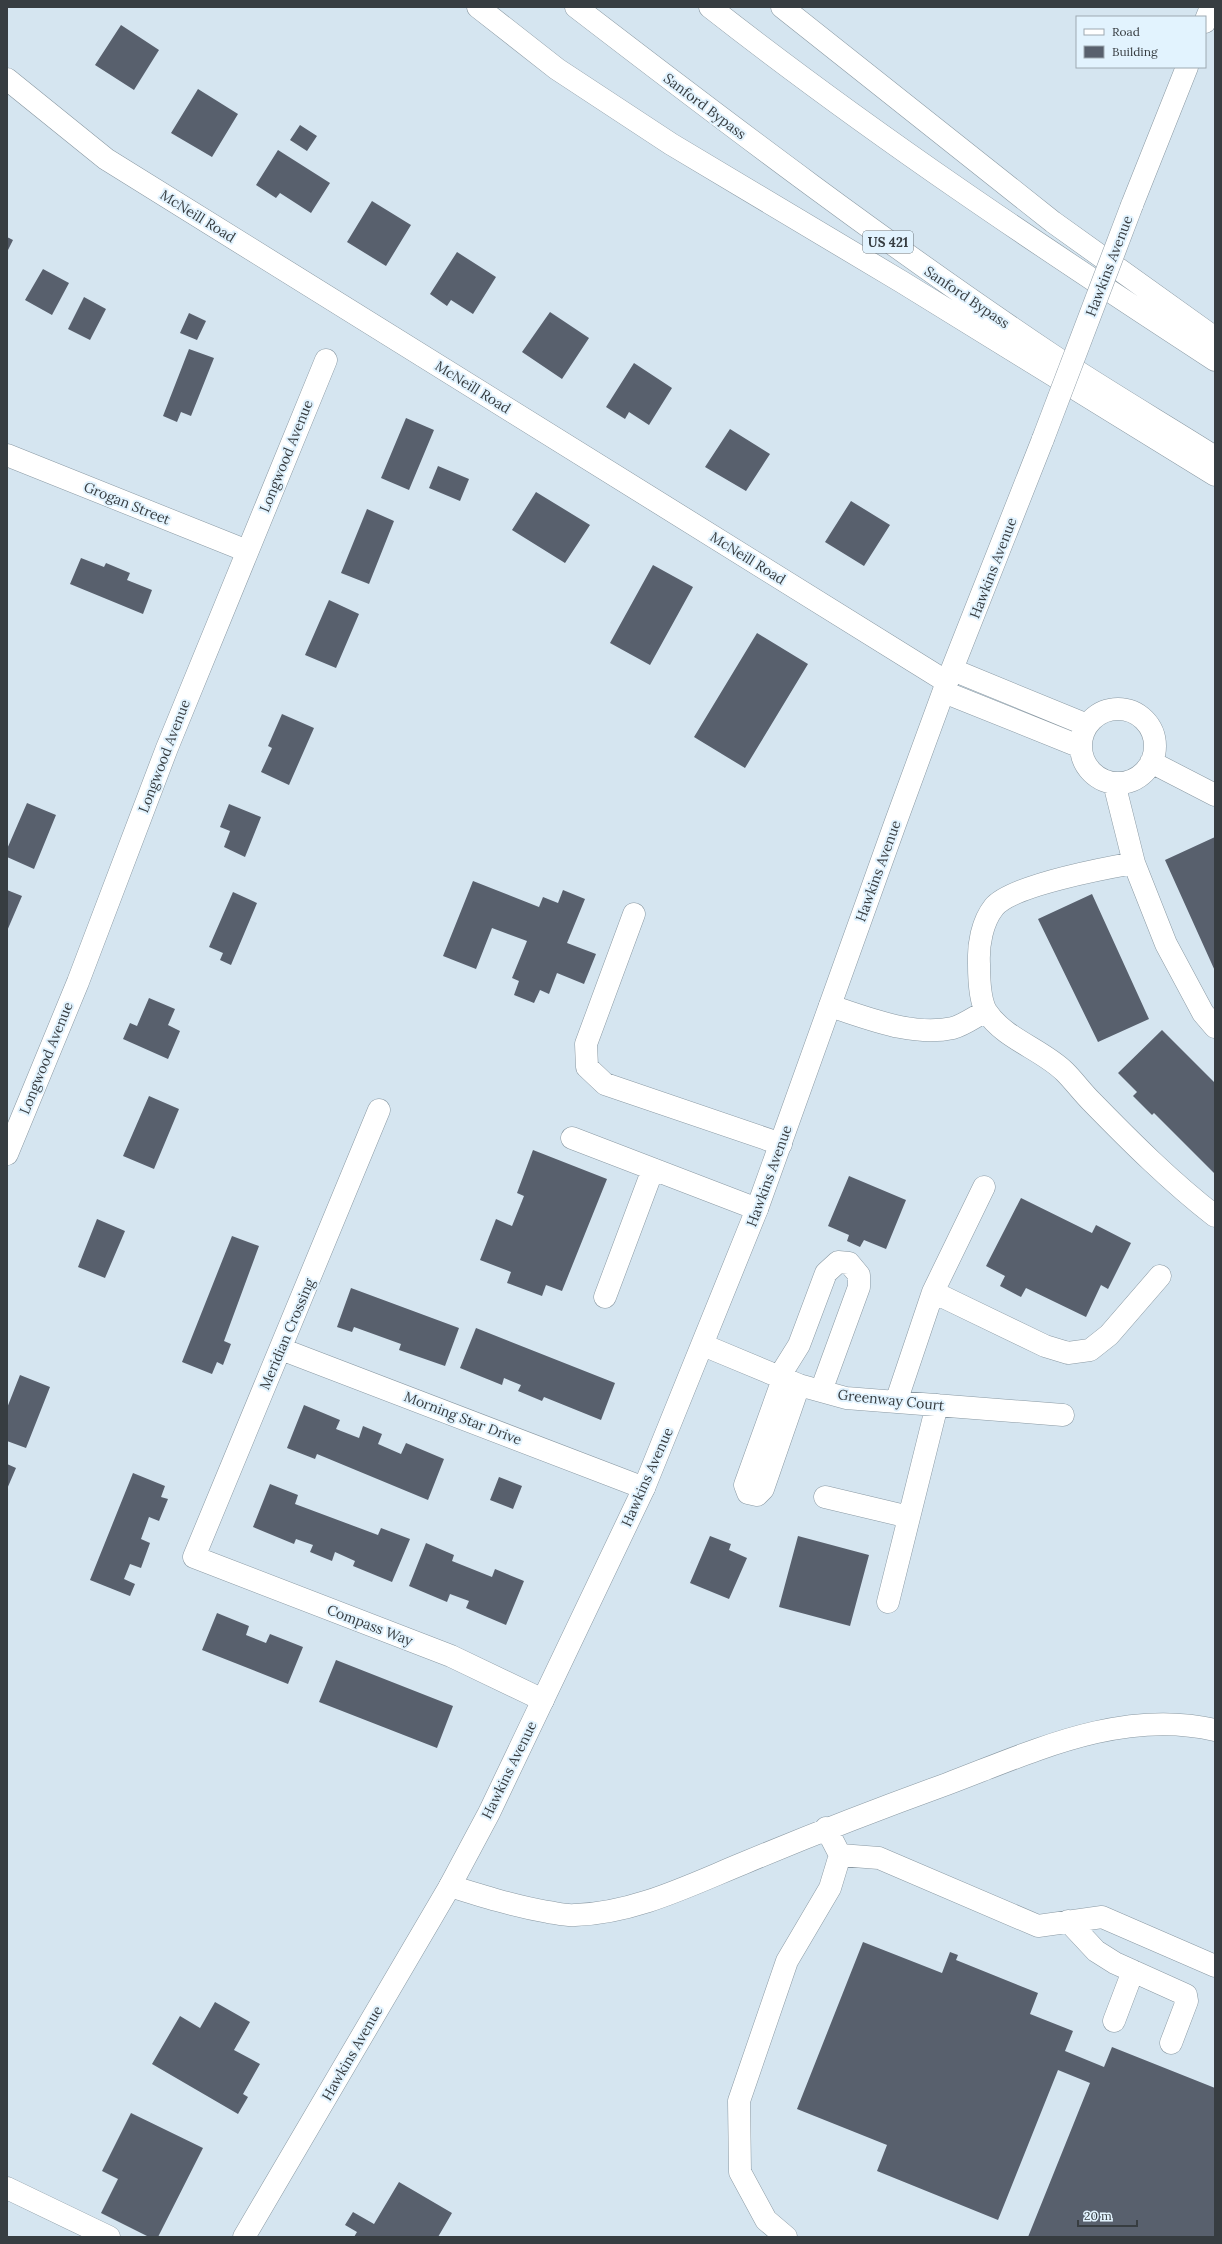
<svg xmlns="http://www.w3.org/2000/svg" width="1222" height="2244" font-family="Lora,serif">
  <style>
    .building { fill: #58606d }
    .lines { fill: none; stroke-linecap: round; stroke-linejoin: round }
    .minor-casing { stroke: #8a99a3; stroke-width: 23 }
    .major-casing { stroke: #8a99a3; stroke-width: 23 }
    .highway-casing { stroke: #8a99a3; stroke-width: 23 }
    .minor { stroke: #fff; stroke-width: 22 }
    .major { stroke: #fff; stroke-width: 22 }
    .highway { stroke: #fff; stroke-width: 22 }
    .major-bridge-casing { stroke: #8a99a3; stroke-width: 23; stroke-linecap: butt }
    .major-bridge { stroke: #fff; stroke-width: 22 }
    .labels { text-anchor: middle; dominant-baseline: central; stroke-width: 4; stroke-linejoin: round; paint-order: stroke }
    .shield { fill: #e2f3fe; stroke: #6a747a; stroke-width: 1 }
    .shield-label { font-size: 13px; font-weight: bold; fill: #373d41 }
    .street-label { font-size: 14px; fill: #373d41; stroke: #e2f3fe }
  </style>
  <rect width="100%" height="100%" fill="#d5e5f0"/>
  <path class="building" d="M 121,25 L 159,50 L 134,90 L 95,65 Z
    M 198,89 L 238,114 L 212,157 L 171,133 Z
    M 300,125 L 317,136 L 307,151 L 290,140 Z
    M 278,150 L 330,183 L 311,213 L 280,193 L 276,198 L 256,185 Z
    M 372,201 L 411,225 L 386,266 L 347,242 Z
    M 7,237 L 13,240 L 7,252 Z
    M 457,252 L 496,277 L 473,314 L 451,300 L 447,306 L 430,294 Z
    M 43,269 L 69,283 L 52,315 L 25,300 Z
    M 84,297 L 106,309 L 90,340 L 68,329 Z
    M 550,312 L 589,338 L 562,379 L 522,352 Z
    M 189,313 L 206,321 L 197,340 L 180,333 Z
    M 189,349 L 214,358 L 191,416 L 181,412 L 177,422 L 163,416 Z
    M 634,363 L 672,388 L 649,425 L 629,412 L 625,419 L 606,407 Z
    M 406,418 L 434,430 L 409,490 L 381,478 Z
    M 730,429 L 770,454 L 746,491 L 705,467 Z
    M 438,466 L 469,479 L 460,501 L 429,488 Z
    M 536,492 L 590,525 L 565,563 L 512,530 Z
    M 851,501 L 890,525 L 864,566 L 825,542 Z
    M 367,509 L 394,521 L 369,584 L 341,573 Z
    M 81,558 L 104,567 L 106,563 L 130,573 L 127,580 L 152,590 L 143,614 L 70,584 Z
    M 653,565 L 693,587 L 650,665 L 610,643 Z
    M 329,600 L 359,614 L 336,668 L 305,655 Z
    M 757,633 L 808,664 L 745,768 L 694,737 Z
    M 282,714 L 314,728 L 289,785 L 261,772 L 272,748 L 268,746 Z
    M 27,803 L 56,815 L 34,869 L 7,857 L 7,849 Z
    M 229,804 L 261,817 L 245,857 L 224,847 L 230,831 L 220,827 Z
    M 1215,837 L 1215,971 L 1165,860 Z
    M 473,881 L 539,907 L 543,897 L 558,903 L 563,890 L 585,899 L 567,943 L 596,954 L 584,984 L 557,973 L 549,994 L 540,990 L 534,1003 L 514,995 L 519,981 L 512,978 L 527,941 L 492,928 L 476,969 L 443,956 Z
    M 7,890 L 22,896 L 7,931 Z
    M 233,892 L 257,903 L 231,965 L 220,960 L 223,953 L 209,947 Z
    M 1092,894 L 1149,1019 L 1098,1042 L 1038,919 Z
    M 149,998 L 175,1009 L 168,1025 L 180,1031 L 168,1059 L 123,1039 L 130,1023 L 137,1026 Z
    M 1162,1030 L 1215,1083 L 1215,1174 L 1154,1113 L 1152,1115 L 1133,1096 L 1137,1092 L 1118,1073 Z
    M 149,1096 L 179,1109 L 154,1169 L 123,1156 Z
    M 533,1150 L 607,1179 L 562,1291 L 546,1285 L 542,1296 L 507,1283 L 511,1272 L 480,1260 L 496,1219 L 512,1226 L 524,1196 L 517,1193 Z
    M 849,1176 L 906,1200 L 886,1249 L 864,1240 L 860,1247 L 847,1241 L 849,1235 L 828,1226 Z
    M 1021,1198 L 1092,1233 L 1096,1225 L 1131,1243 L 1108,1289 L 1101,1285 L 1086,1317 L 1026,1288 L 1021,1297 L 1000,1286 L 1005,1276 L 986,1266 Z
    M 97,1219 L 125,1231 L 105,1278 L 78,1267 Z
    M 232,1236 L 259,1246 L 224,1341 L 231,1344 L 223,1365 L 217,1362 L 212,1374 L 182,1362 Z
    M 351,1288 L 459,1328 L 445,1366 L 399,1350 L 401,1344 L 354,1327 L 352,1332 L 337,1327 Z
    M 476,1328 L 615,1383 L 601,1420 L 544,1397 L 542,1401 L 518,1391 L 521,1385 L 504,1378 L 502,1385 L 460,1368 Z
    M 20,1375 L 50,1387 L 26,1448 L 7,1441 L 7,1408 Z
    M 304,1405 L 340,1420 L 336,1429 L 359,1438 L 363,1426 L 382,1434 L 378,1444 L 401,1454 L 406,1443 L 444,1459 L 428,1500 L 317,1454 L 315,1459 L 287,1448 Z
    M 7,1464 L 16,1468 L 7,1489 Z
    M 133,1473 L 165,1486 L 161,1497 L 168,1499 L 159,1521 L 149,1517 L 141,1539 L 150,1543 L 141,1568 L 130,1564 L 124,1579 L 135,1584 L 130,1596 L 90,1580 Z
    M 499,1477 L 522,1486 L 513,1509 L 490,1500 Z
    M 270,1484 L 298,1495 L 295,1504 L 378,1535 L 381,1528 L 410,1539 L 392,1582 L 353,1566 L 355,1561 L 335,1552 L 332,1561 L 310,1552 L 313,1545 L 296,1539 L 294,1544 L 253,1527 Z
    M 710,1536 L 731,1544 L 729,1550 L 747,1558 L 729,1599 L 690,1583 Z
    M 798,1536 L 869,1555 L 850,1626 L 779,1607 Z
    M 426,1543 L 454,1555 L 452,1561 L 492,1577 L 495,1569 L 524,1581 L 506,1625 L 466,1608 L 469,1601 L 450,1594 L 447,1602 L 409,1586 Z
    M 217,1613 L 249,1626 L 246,1635 L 266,1643 L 270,1634 L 303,1647 L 288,1684 L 202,1650 Z
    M 336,1660 L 453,1706 L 437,1748 L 319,1702 Z
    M 863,1942 L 942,1973 L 950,1952 L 958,1955 L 956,1960 L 1038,1993 L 1030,2014 L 1073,2031 L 1065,2051 L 1104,2067 L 1112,2047 L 1215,2088 L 1215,2237 L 1028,2237 L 1090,2083 L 1058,2070 L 998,2220 L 877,2171 L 887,2145 L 797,2109 Z
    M 215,2002 L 250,2022 L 234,2050 L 260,2064 L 243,2094 L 248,2097 L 238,2114 L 152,2064 L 180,2016 L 200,2028 Z
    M 131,2113 L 203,2148 L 158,2237 L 149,2237 L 101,2213 L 118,2179 L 102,2171 Z
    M 399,2182 L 452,2213 L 438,2237 L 354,2237 L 357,2232 L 345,2225 L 353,2212 L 374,2224 Z"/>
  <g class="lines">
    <g class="minor-casing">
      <path id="minor" d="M 7,79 L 106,159 L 947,682
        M 7,455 L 247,551
        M 953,670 L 1087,725
        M 944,692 L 1081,747
        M1081 746a37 37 0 1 1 74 0a37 37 0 1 1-74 0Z
        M 1151,762 L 1215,795
        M 1114,783 L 1134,863 L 1166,944 L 1203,1013 L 1215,1027
        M 1134,863 C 1106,868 1012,885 994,907 C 982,922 978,945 979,964 C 979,976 980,1000 986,1011 C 1004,1039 1042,1049 1065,1072 C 1074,1081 1082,1092 1091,1101 C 1130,1141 1171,1182 1215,1216
        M 634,914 L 586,1044 L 587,1067 L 605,1084 L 781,1144
        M 830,1006 C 868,1018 912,1037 953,1028 C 964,1025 976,1016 986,1011
        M 379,1110 L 194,1557 L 451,1656 L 543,1700
        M 572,1138 L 757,1209
        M 7,1154 L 78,982 L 167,748 L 326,360
        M 933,1292 L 1045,1346 L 1068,1353 L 1090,1350 L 1109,1335 L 1160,1276
        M 605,1297 L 653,1169
        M 703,1345 L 799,1385 L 846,1398 L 1063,1415
        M 281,1349 L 644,1488
        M 779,1377 L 799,1345 L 826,1273 L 838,1262 L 849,1263 L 859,1275 L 859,1287 L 821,1391
        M 783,1379 L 745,1485 L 748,1493 L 757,1495 L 763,1489 L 799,1385
        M 896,1402 L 933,1292 L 984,1187
        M 825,1497 L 909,1517
        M 888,1602 L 937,1405
        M 826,1828 L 840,1855 L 879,1858 L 1038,1926 L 1102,1917 L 1215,1966
        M 450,1886 C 482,1896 514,1906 548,1912 C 556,1913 566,1916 575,1915 C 635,1913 690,1885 744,1863 C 811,1835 878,1809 947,1784 C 1032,1752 1122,1708 1215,1730
        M 1068,1921 L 1096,1951 L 1115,1963 L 1186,1995 L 1187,2001 L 1171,2043
        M 1114,2021 L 1133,1971
        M 7,2188 L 109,2237
        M 786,2237 L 766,2220 L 740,2172 L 739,2101 L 787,1961 L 830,1888 L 840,1855"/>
    </g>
    <g class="major-casing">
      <path id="major" d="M 1205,22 L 1211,7
        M 1132,205 L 1187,67
        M 244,2237 L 450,1886 L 489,1813 L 644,1488 L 757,1209 L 895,824 L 947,682 L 1043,439"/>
    </g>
    <g class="highway-casing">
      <path id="highway" d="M 478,7 L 557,69 L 671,144 L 902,282 L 1215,475
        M 576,7 C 732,127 888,245 1052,355 C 1105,390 1161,423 1215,457
        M 710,7 C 872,134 1043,248 1215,360
        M 782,7 L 1053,222 L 1215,338"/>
    </g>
    <use href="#minor" class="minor"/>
    <use href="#major" class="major"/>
    <use href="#highway" class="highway"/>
    <g class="major-bridge-casing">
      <path id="major-bridge" d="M 1043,439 L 1132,205"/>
    </g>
    <use href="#major-bridge" class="major-bridge"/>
  </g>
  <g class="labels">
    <rect class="shield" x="863" y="231" width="50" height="22" rx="3"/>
    <g class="shield-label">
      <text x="888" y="242">US 421</text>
    </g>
    <g class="street-label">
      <text transform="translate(705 106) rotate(37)">Sanford Bypass</text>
      <text transform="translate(198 216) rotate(32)">McNeill Road</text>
      <text transform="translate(1109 266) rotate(-69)">Hawkins Avenue</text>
      <text transform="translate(967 297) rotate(34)">Sanford Bypass</text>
      <text transform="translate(473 387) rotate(32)">McNeill Road</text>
      <text transform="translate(286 456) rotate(-68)">Longwood Avenue</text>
      <text transform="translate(127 503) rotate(22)">Grogan Street</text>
      <text transform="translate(748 558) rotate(32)">McNeill Road</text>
      <text transform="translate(993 568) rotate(-69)">Hawkins Avenue</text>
      <text transform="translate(164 756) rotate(-69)">Longwood Avenue</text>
      <text transform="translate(878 871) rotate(-70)">Hawkins Avenue</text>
      <text transform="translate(46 1058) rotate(-68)">Longwood Avenue</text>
      <text transform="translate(769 1176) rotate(-70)">Hawkins Avenue</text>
      <text transform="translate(287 1334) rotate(-67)">Meridian Crossing</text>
      <text transform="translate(891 1400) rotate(6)">Greenway Court</text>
      <text transform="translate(463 1418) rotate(21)">Morning Star Drive</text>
      <text transform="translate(647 1477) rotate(-66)">Hawkins Avenue</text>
      <text transform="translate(370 1625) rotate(21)">Compass Way</text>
      <text transform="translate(509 1770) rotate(-64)">Hawkins Avenue</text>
      <text transform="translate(352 2053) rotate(-60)">Hawkins Avenue</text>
    </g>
  </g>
  <rect width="1222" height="2244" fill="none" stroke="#373d41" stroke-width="16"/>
  <rect x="1076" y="16" width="130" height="52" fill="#e2f3fe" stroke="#9eaab2"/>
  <rect x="1084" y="29" width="20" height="6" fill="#ffffff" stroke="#9eaab2"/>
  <text x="1112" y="36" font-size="12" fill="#373d41">Road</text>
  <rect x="1084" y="46" width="20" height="12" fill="#58606d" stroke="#9eaab2"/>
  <text x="1112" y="56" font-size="12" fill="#373d41">Building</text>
  <path d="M1078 2220v6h59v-6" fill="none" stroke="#373d41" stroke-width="2"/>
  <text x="1084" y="2220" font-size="12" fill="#373d41" stroke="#e2f3fe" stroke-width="3" paint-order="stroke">20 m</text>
</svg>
